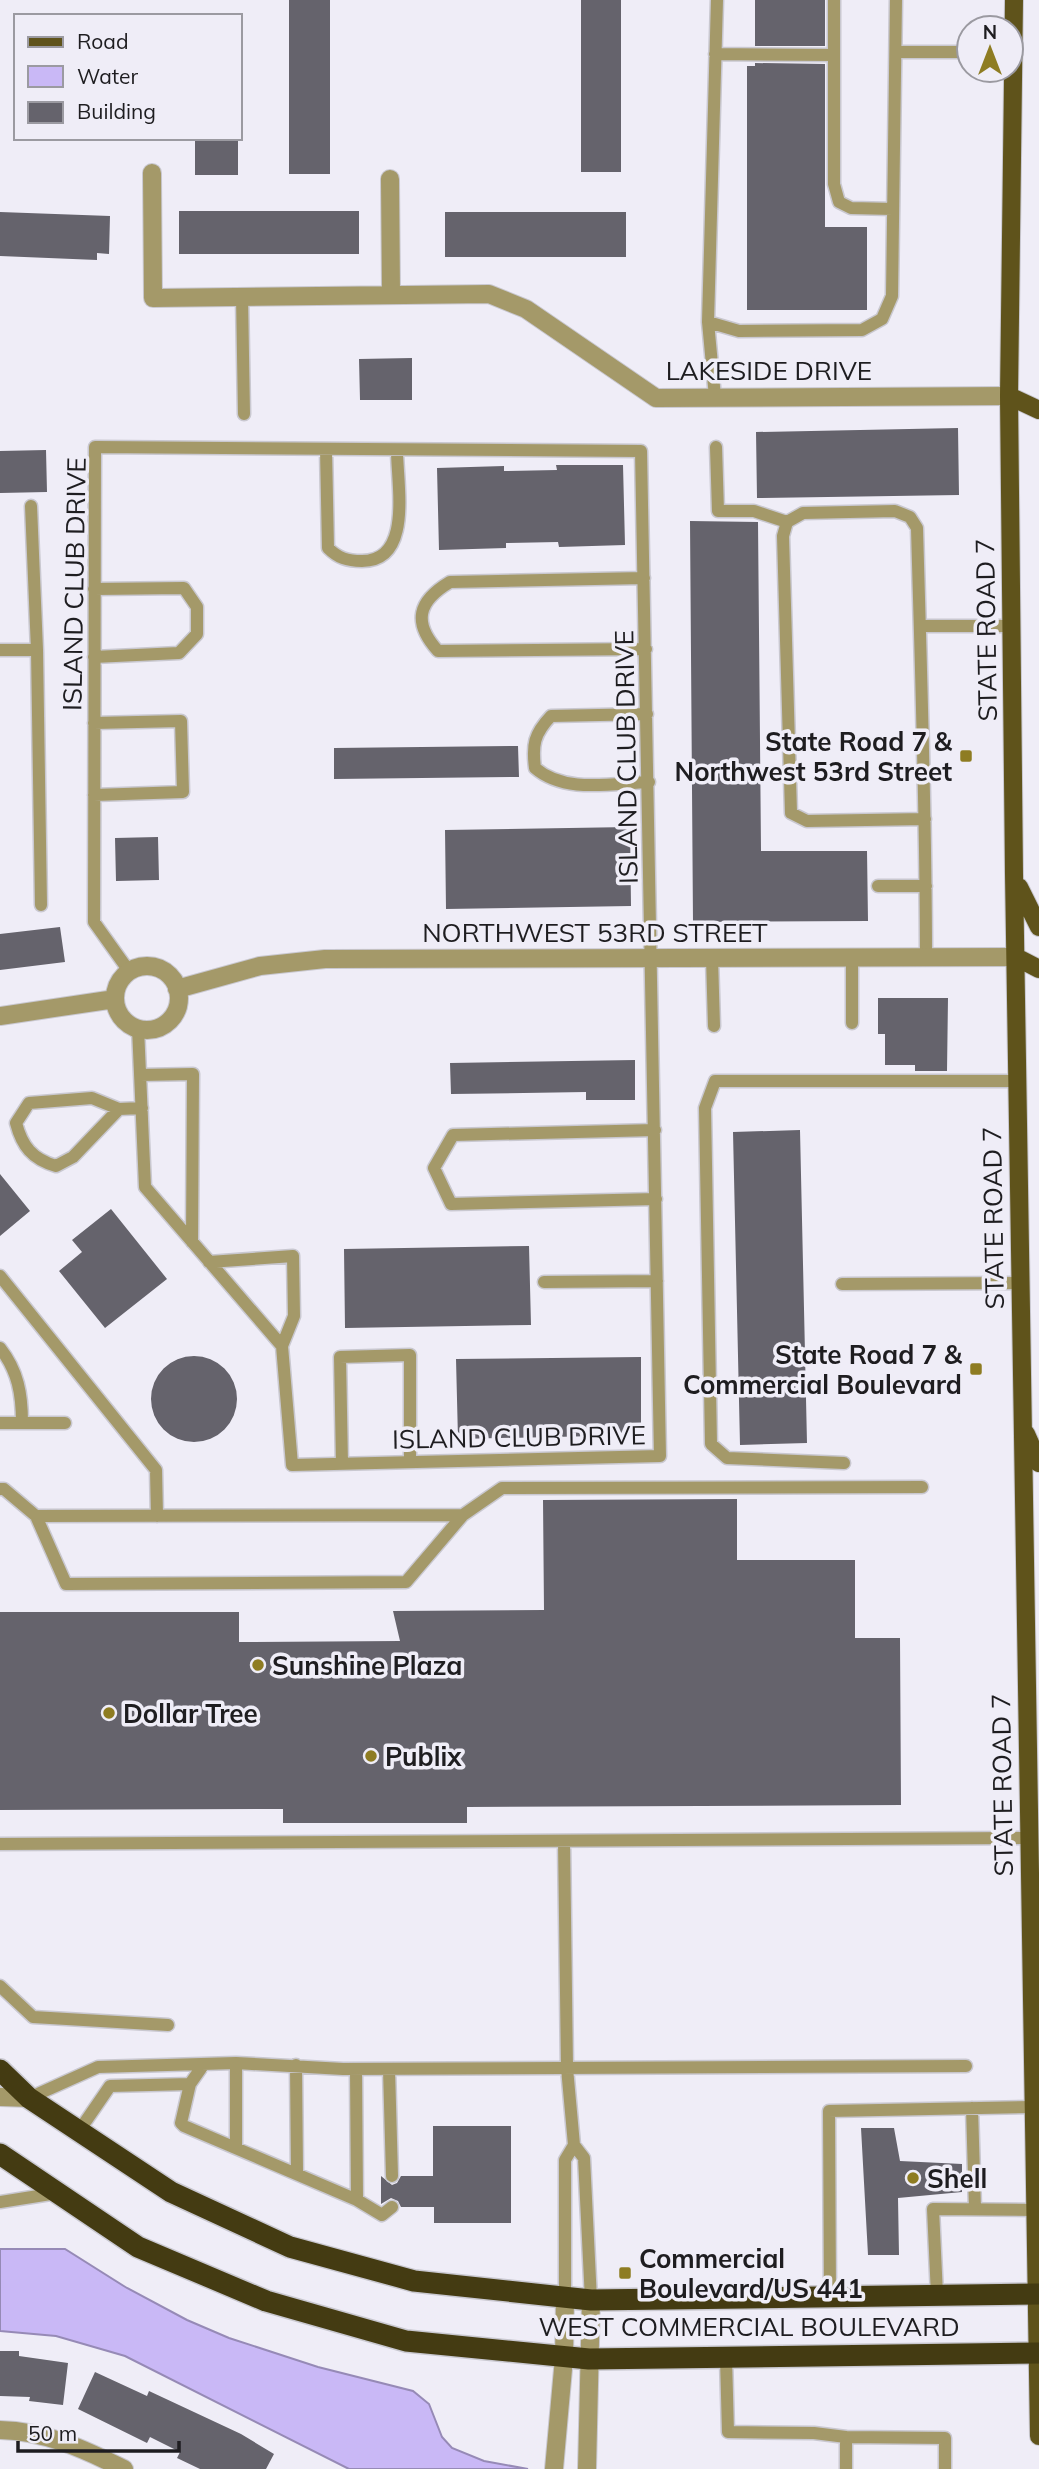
<svg xmlns="http://www.w3.org/2000/svg" width="1039" height="2469" font-family="Mulish,sans-serif">
  <style>
    .water { fill: #c9b8f6; stroke: #968ab6; stroke-width: 2 }
    .building { fill: #65636c }
    .lines { fill: none; stroke-linecap: round; stroke-linejoin: round }
    .lane-casing { stroke: #c9c8d0; stroke-width: 15 }
    .street-casing { stroke: #c9c8d0; stroke-width: 20 }
    .primary-casing { stroke: #c9c8d0; stroke-width: 20 }
    .highway-casing { stroke: #c9c8d0; stroke-width: 24 }
    .lane { stroke: #a49969; stroke-width: 12 }
    .street { stroke: #a49969; stroke-width: 18 }
    .primary { stroke: #5f531b; stroke-width: 18 }
    .highway { stroke: #443b12; stroke-width: 21 }
    .poi-dot { fill: #8e7c22; stroke: #efedf7; stroke-width: 2.5 }
    .labels { text-anchor: middle; dominant-baseline: central; stroke-width: 7; stroke-linejoin: round; paint-order: stroke }
    .street-label { font-size: 26px; fill: #1e1d20; stroke: #efedf7 }
    .poi-label { font-size: 26px; font-weight: bold; fill: #1e1d20; stroke: #efedf7; text-anchor: start }
  </style>
  <rect width="100%" height="100%" fill="#efedf7"/>
  <path class="water" d="M 0,2249 L 65,2249 L 127,2288 L 187,2320 L 229,2338 L 318,2367 L 413,2391 L 429,2404 L 442,2437 L 452,2448 L 484,2461 L 528,2469 L 349,2469 L 125,2356 L 56,2336 L 0,2331 Z"/>
  <path class="building" d="M 289,0 L 330,0 L 330,174 L 289,174 Z
    M 581,0 L 621,0 L 621,172 L 581,172 Z
    M 755,0 L 825,0 L 825,46 L 755,46 Z
    M 755,63 L 825,64 L 825,227 L 867,227 L 867,310 L 747,310 L 747,66 L 755,66 Z
    M 195,138 L 238,138 L 238,175 L 195,175 Z
    M 179,211 L 359,211 L 359,254 L 179,254 Z
    M 0,212 L 110,216 L 109,254 L 97,253 L 97,260 L 0,256 Z
    M 445,212 L 626,212 L 626,257 L 445,257 Z
    M 412,358 L 412,400 L 360,400 L 359,359 Z
    M 958,428 L 959,495 L 757,498 L 756,432 Z
    M 46,450 L 47,492 L 0,493 L 0,451 Z
    M 556,465 L 623,465 L 625,545 L 559,547 L 558,542 L 506,543 L 506,548 L 439,550 L 437,468 L 504,466 L 504,471 L 557,470 Z
    M 690,521 L 758,522 L 761,851 L 867,851 L 868,921 L 693,922 Z
    M 518,746 L 519,777 L 334,779 L 334,748 Z
    M 630,827 L 631,906 L 446,909 L 445,830 Z
    M 158,837 L 159,880 L 116,881 L 115,838 Z
    M 60,927 L 65,962 L 0,970 L 0,934 Z
    M 878,998 L 948,998 L 947,1071 L 915,1071 L 915,1065 L 885,1065 L 885,1034 L 878,1034 Z
    M 635,1060 L 635,1100 L 586,1100 L 586,1092 L 451,1094 L 450,1063 Z
    M 800,1130 L 807,1443 L 740,1445 L 733,1132 Z
    M 0,1174 L 30,1211 L 0,1236 Z
    M 111,1209 L 167,1279 L 105,1328 L 59,1271 L 82,1252 L 72,1240 Z
    M 529,1246 L 531,1325 L 345,1328 L 344,1249 Z
    M151 1399a43 43 0 1 1 86 0a43 43 0 1 1-86 0Z
    M 641,1357 L 641,1435 L 458,1439 L 456,1359 Z
    M 737,1499 L 737,1560 L 855,1560 L 855,1638 L 900,1638 L 901,1805 L 467,1807 L 467,1823 L 283,1823 L 283,1809 L 0,1810 L 0,1612 L 239,1612 L 239,1642 L 400,1641 L 393,1611 L 544,1610 L 543,1500 Z
    M 433,2126 L 511,2126 L 511,2223 L 434,2223 L 434,2207 L 401,2207 L 398,2201 L 391,2198 L 381,2204 L 381,2176 L 392,2185 L 397,2183 L 401,2176 L 433,2176 Z
    M 861,2128 L 894,2128 L 900,2161 L 962,2164 L 962,2192 L 898,2198 L 899,2255 L 868,2255 Z
    M 0,2351 L 19,2351 L 19,2356 L 68,2363 L 63,2405 L 29,2401 L 30,2397 L 0,2396 Z
    M 95,2372 L 147,2396 L 149,2391 L 241,2434 L 274,2454 L 266,2469 L 200,2469 L 177,2458 L 180,2452 L 150,2437 L 147,2443 L 78,2409 Z"/>
  <g class="lines">
    <g class="lane-casing">
      <path id="lane" d="M 717,0 L 708,322 L 739,331 L 862,330 L 882,319 L 892,296 L 896,0
        M 834,0 L 834,184 L 839,202 L 851,208 L 893,209
        M 896,52 L 969,52
        M 715,54 L 834,55
        M 242,296 L 244,414
        M 708,322 L 715,397
        M 716,447 L 718,511 L 754,511 L 787,522
        M 326,449 L 328,548 C 338,558 347,561 362,561 C 413,561 397,485 397,450
        M 644,578 L 450,582 C 418,601 412,622 438,651 L 646,649
        M 94,589 L 184,588 L 197,607 L 197,634 L 179,653 L 94,657
        M 920,626 L 1012,626
        M 0,650 L 37,650 L 31,506
        M 37,650 L 41,905
        M 647,714 L 551,716 C 534,734 532,745 535,768 C 565,794 612,783 649,782
        M 94,723 L 181,721 L 183,792 L 94,795
        M 925,819 L 807,821 L 791,813 L 783,536 L 787,522 L 803,513 L 895,511 L 910,517 L 917,528 C 921,672 926,815 926,959
        M 878,886 L 926,886
        M 712,958 L 714,1026
        M 129,971 L 94,922 L 95,447 L 641,451 L 660,1456 L 292,1465 L 282,1346 L 145,1187 L 138,1028
        M 852,1023 L 852,959
        M 140,1075 L 193,1074 L 192,1242
        M 119,1109 L 73,1157 L 56,1166 C 32,1159 22,1146 16,1123 L 29,1103 L 92,1098 L 119,1109 L 142,1108
        M 655,1130 L 453,1135 L 434,1168 L 451,1204 L 656,1199
        M 209,1262 L 293,1256 L 294,1316 L 282,1346
        M 0,1276 L 156,1470 L 157,1516
        M 544,1282 L 657,1281
        M 842,1284 L 1020,1283
        M 0,1348 C 18,1371 22,1394 22,1423
        M 0,1423 L 65,1423
        M 844,1463 L 727,1458 L 711,1444 L 705,1108 L 715,1081 L 1018,1081
        M 342,1464 L 340,1357 L 410,1355 L 410,1462
        M 0,1489 L 4,1489 L 36,1516 L 463,1515 L 502,1488 L 922,1487
        M 36,1516 L 66,1584 L 406,1582 L 463,1515
        M 564,1841 L 567,2068 L 574,2145 L 584,2158 L 591,2300
        M 0,1844 L 1029,1838
        M 0,1986 L 33,2017 L 168,2025
        M 236,2063 L 236,2147
        M 204,2064 L 190,2084 L 181,2123 L 184,2126 L 357,2200 L 356,2069
        M 296,2065 L 297,2173
        M 389,2069 L 392,2176
        M 29,2098 L 98,2067 L 236,2063 L 343,2069 L 966,2066
        M 972,2108 L 975,2209
        M 79,2131 L 110,2086 L 190,2084
        M 357,2200 L 382,2215 L 392,2207
        M 0,2202 L 57,2193
        M 937,2295 L 933,2209 L 1035,2210
        M 830,2297 L 829,2111 L 1033,2107
        M 565,2298 L 565,2160 L 574,2145
        M 726,2358 L 728,2432 L 814,2433 L 846,2437 L 846,2469
        M 846,2437 L 945,2438 L 945,2469"/>
    </g>
    <g class="street-casing">
      <path id="street" d="M 152,173 L 153,298 L 489,294 L 526,309 L 656,398 L 1009,396
        M 390,179 L 391,293
        M115 998a32 32 0 1 1 64 0a32 32 0 1 1-64 0Z
        M 177,989 L 260,966 L 325,959 L 1016,957
        M 0,1016 L 115,999
        M 0,2097 L 29,2098
        M 0,2430 C 45,2431 84,2449 124,2469
        M 554,2469 L 564,2358 L 565,2298
        M 587,2469 L 591,2300"/>
    </g>
    <g class="primary-casing">
      <path id="primary" d="M 1014,0 L 1009,396 L 1014,874 L 1039,2436
        M 1009,396 L 1039,410
        M 1019,887 L 1039,927
        M 1016,957 L 1039,969
        M 1026,1434 L 1039,1463"/>
    </g>
    <g class="highway-casing">
      <path id="highway" d="M 0,2070 L 29,2098 L 171,2192 L 290,2247 L 414,2281 L 591,2300 L 1039,2294
        M 0,2154 L 138,2247 L 266,2301 L 406,2341 L 589,2359 L 1039,2353"/>
    </g>
    <use href="#lane" class="lane"/>
    <use href="#street" class="street"/>
    <use href="#primary" class="primary"/>
    <use href="#highway" class="highway"/>
  </g>
  <g class="poi-dot">
    <rect x="959" y="749" width="14" height="14" rx="3.5"/>
    <rect x="969" y="1362" width="14" height="14" rx="3.5"/>
    <circle cx="258" cy="1665" r="7"/>
    <circle cx="109" cy="1713" r="7"/>
    <circle cx="371" cy="1756" r="7"/>
    <circle cx="913" cy="2178" r="7"/>
    <rect x="618" y="2266" width="14" height="14" rx="3.5"/>
  </g>
  <g class="labels">
    <g class="street-label">
      <text x="769" y="370">LAKESIDE DRIVE</text>
      <text transform="translate(74 584) rotate(-89)">ISLAND CLUB DRIVE</text>
      <text transform="translate(986 630) rotate(-91)">STATE ROAD 7</text>
      <text transform="translate(626 757) rotate(-91)">ISLAND CLUB DRIVE</text>
      <text x="595" y="932">NORTHWEST 53RD STREET</text>
      <text transform="translate(993 1218) rotate(-91)">STATE ROAD 7</text>
      <text transform="translate(519 1437) rotate(-1)">ISLAND CLUB DRIVE</text>
      <text transform="translate(1002 1785) rotate(-91)">STATE ROAD 7</text>
      <text x="749" y="2326">WEST COMMERCIAL BOULEVARD</text>
    </g>
    <g class="poi-label">
      <text x="952" y="741" text-anchor="end">State Road 7 &amp;<tspan x="952" dy="30">Northwest 53rd Street</tspan></text>
      <text x="962" y="1354" text-anchor="end">State Road 7 &amp;<tspan x="962" dy="30">Commercial Boulevard</tspan></text>
      <text x="272" y="1665">Sunshine Plaza</text>
      <text x="123" y="1713">Dollar Tree</text>
      <text x="385" y="1756">Publix</text>
      <text x="927" y="2178">Shell</text>
      <text x="639" y="2258">Commercial<tspan x="639" dy="30">Boulevard/US 441</tspan></text>
    </g>
  </g>
  <rect x="14" y="14" width="228" height="126" fill="#efedf7" stroke="#9b9aa1" stroke-width="2"/>
  <rect x="28" y="37" width="35" height="10" fill="#5f531b" stroke="#9b9aa1" stroke-width="2"/>
  <text x="77" y="49" font-size="21" fill="#1e1d20">Road</text>
  <rect x="28" y="66" width="35" height="21" fill="#c9b8f6" stroke="#9b9aa1" stroke-width="2"/>
  <text x="77" y="84" font-size="21" fill="#1e1d20">Water</text>
  <rect x="28" y="102" width="35" height="21" fill="#65636c" stroke="#9b9aa1" stroke-width="2"/>
  <text x="77" y="119" font-size="21" fill="#1e1d20">Building</text>
  <g transform="translate(990 49)"><circle r="33" fill="#efedf7" stroke="#9b9aa1" stroke-width="2"/>
  <path d="M0-5L12 26L0 18L-12 26Z" fill="#8e7c22"/>
  <text y="-10" font-size="19" font-weight="bold" text-anchor="middle" fill="#1e1d20">N</text>
  </g>
  <path d="M18 2441v10h161v-10" fill="none" stroke="#1e1d20" stroke-width="3.5"/>
  <text x="28" y="2441" font-size="21" fill="#1e1d20" stroke="#efedf7" stroke-width="5" paint-order="stroke">50 m</text>
</svg>
